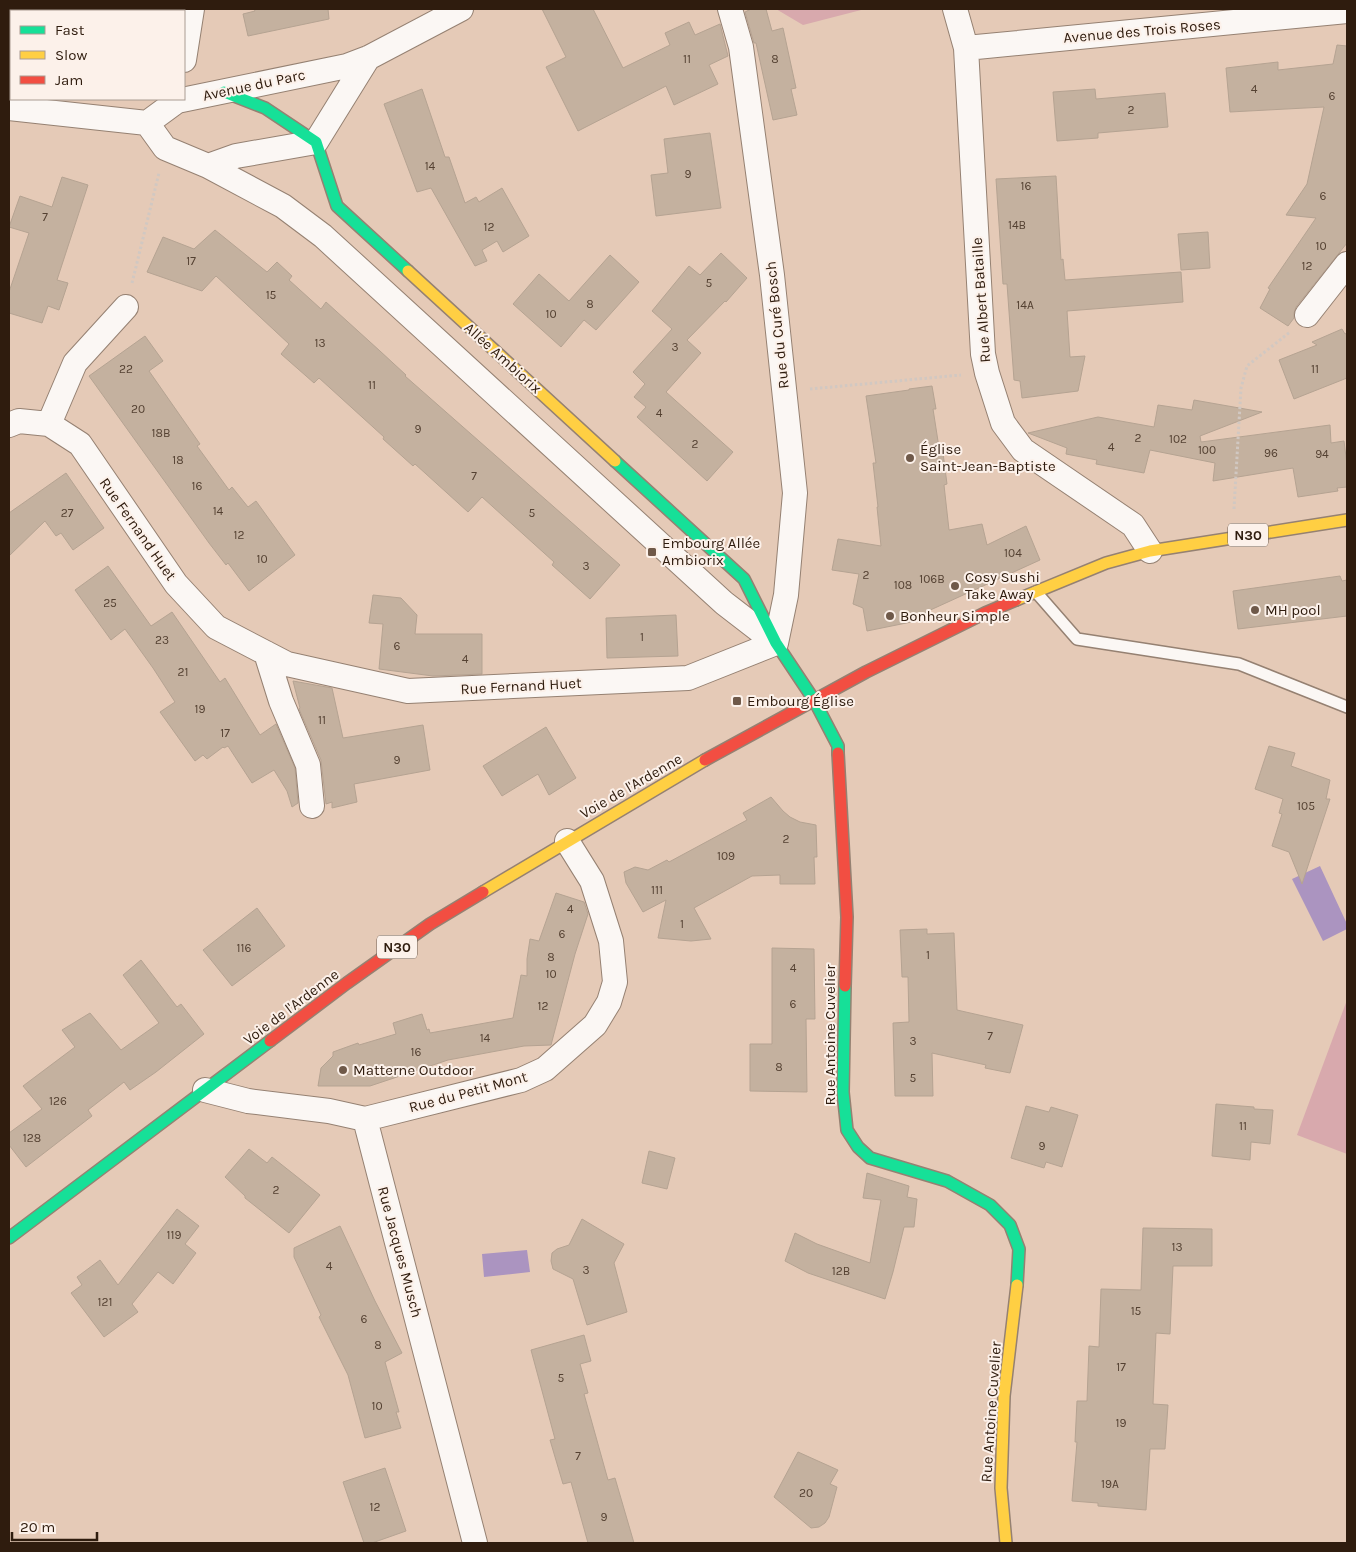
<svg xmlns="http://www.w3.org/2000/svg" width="1356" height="1552" font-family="Karla,sans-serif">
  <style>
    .green { fill: #d8a9ad }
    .water { fill: #ab94c0 }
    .building { fill: #c4b19f; stroke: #b5a392 }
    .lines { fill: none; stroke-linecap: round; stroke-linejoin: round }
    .lane-casing { stroke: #958172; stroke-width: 14 }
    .street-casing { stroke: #958172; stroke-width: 26 }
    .fast-casing { stroke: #958172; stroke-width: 14 }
    .slow-casing { stroke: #958172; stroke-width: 14 }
    .jam-casing { stroke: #958172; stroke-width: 14 }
    .path { stroke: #d1c8c2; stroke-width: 3; stroke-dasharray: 2.5 2.5; stroke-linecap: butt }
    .lane { stroke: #fbf7f4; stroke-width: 11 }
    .street { stroke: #fbf7f4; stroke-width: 24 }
    .fast { stroke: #16e098; stroke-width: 11 }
    .slow { stroke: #ffcf43; stroke-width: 11 }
    .jam { stroke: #f24e42; stroke-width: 11 }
    .poi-dot { fill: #6f5949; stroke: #fcf1ea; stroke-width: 2 }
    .labels { text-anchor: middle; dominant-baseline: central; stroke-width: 4; stroke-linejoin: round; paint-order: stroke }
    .number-label { font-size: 12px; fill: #544132 }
    .shield { fill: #fcf1ea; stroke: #6c5c50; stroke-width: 1 }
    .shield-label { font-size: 14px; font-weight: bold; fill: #2f1c0e }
    .street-label { font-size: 15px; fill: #2f1c0e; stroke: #fcf1ea }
    .poi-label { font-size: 15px; fill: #2f1c0e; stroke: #fcf1ea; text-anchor: start }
  </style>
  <rect width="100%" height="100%" fill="#e5cab7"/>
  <path class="green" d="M 776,9 L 865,9 L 803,25 Z
    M 1347,1000 L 1347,1154 L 1297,1135 Z"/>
  <path class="water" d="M 1320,866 L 1347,924 L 1347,929 L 1323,941 L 1292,879 Z
    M 527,1250 L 530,1272 L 484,1277 L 482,1254 Z"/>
  <path class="building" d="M 254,9 L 328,9 L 329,19 L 248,36 L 243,14 L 255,11 Z
    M 542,9 L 593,9 L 623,68 L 670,45 L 665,33 L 689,22 L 695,35 L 720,24 L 728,56 L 709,65 L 718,84 L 674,105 L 666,86 L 578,131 L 546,67 L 566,57 Z
    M 751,9 L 766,9 L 772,31 L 783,28 L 796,88 L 791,89 L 797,115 L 773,120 L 756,43 L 754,43 L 745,12 Z
    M 1337,45 L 1347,46 L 1347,243 L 1296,307 L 1294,313 L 1294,318 L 1288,326 L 1260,308 L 1270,289 L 1268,288 L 1316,218 L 1286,215 L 1307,184 L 1324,107 L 1230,112 L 1226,68 L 1278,62 L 1278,70 L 1333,64 Z
    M 422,89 L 445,157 L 449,157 L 465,203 L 476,197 L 479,202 L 502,188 L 529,236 L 503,252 L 497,241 L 482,250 L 487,261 L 475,266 L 431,188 L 417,192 L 384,104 Z
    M 1095,89 L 1096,99 L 1165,93 L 1168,127 L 1098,133 L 1098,138 L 1057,141 L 1053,92 Z
    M 710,133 L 721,208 L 656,216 L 651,175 L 668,173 L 664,139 Z
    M 1056,176 L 1061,260 L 1063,259 L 1065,280 L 1181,272 L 1183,302 L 1067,311 L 1070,357 L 1085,356 L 1078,391 L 1022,398 L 1020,381 L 1014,380 L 1007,284 L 1003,284 L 996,179 Z
    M 62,177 L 88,185 L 57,280 L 68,283 L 59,310 L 48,306 L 42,323 L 9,313 L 9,292 L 29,233 L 9,227 L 20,196 L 52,207 Z
    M 215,230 L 267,272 L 277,262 L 292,276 L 289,280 L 321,309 L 326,302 L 380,351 L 406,375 L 405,376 L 620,565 L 590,599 L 552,565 L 554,562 L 482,497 L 468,512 L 415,464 L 413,466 L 383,439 L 384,437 L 319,378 L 314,383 L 281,354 L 289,344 L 216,276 L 202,291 L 147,272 L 163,237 L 194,249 Z
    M 1208,232 L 1210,268 L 1181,270 L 1178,234 Z
    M 721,253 L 747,278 L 726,302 L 725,301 L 687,340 L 701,353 L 666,392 L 733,452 L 707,481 L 637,417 L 646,407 L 634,397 L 645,384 L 633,372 L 672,329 L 652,311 L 689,266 L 700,275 Z
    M 610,255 L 639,282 L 596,330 L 584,320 L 561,347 L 513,304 L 539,274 L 569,301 Z
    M 1342,329 L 1345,334 L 1347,333 L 1347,378 L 1294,399 L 1279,360 L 1317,345 L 1312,342 Z
    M 145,336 L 163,361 L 149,371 L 200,444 L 197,446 L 229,490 L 232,487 L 248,507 L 256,501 L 295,555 L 249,591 L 228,563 L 226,565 L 209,543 L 89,376 Z
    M 932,386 L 936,409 L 933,409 L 940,454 L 943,453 L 947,484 L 944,485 L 949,530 L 982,524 L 987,545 L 1026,526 L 1040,560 L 926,612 L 926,619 L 867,631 L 863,608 L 853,604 L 859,574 L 832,570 L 838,539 L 881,546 L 877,507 L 878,507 L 873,463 L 876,463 L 866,396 L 909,390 L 909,389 Z
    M 1194,400 L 1262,412 L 1200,436 L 1201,442 L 1330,425 L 1331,443 L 1344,441 L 1347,465 L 1347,487 L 1337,488 L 1338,491 L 1298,497 L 1293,468 L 1213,481 L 1215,463 L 1150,450 L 1144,473 L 1096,464 L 1097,460 L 1066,454 L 1067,448 L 1028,433 L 1098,417 L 1154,427 L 1158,405 L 1192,410 Z
    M 66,473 L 104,528 L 73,550 L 61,533 L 56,536 L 45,521 L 9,556 L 9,513 Z
    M 108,566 L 151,626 L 172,612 L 220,682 L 225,678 L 260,735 L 276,724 L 295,768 L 298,803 L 292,807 L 287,791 L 274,770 L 252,783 L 228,746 L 224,748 L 223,747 L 207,759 L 203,755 L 195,761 L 160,712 L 175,702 L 153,668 L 125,629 L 111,640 L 75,590 Z
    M 1340,576 L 1342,581 L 1347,580 L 1347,616 L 1238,629 L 1233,591 Z
    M 373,595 L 401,598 L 417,615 L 415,634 L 482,634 L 482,674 L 433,676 L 379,669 L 383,624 L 369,623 Z
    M 676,615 L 678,656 L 607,658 L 606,618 Z
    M 293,681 L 332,688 L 343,738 L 423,725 L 430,770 L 354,784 L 357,802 L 332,808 L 332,802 L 326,804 L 321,760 L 299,709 L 300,708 Z
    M 546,727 L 576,778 L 549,795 L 538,774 L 502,796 L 483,766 Z
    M 1269,746 L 1295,753 L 1291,766 L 1330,780 L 1326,799 L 1330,799 L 1302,884 L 1289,852 L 1272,846 L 1282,814 L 1279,813 L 1283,799 L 1255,789 Z
    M 771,797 L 783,811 L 790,817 L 800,822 L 816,825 L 817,857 L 814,857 L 815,884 L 780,884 L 780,875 L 752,876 L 694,908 L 711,939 L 691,941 L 658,938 L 666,900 L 643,912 L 626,883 L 624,872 L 635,867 L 648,870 L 667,860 L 669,862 L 747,820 L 743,813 Z
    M 556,893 L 584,902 L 588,914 L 575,954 L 551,1045 L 524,1046 L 448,1060 L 370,1086 L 318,1086 L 321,1068 L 333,1056 L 333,1052 L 358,1043 L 359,1045 L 396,1034 L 393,1023 L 422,1014 L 427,1030 L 429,1029 L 430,1033 L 513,1018 L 521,975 L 527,976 L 527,959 L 530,939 L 539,941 Z
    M 257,908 L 285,946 L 232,986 L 203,950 Z
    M 927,929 L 927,934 L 954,933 L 957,1010 L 1023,1025 L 1010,1073 L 985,1068 L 986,1065 L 932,1053 L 933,1096 L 895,1096 L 893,1023 L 909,1022 L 908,977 L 902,977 L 900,930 Z
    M 772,948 L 814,949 L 815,1019 L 806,1019 L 807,1092 L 750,1091 L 750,1044 L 772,1044 Z
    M 141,960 L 177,1007 L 181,1004 L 204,1034 L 156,1072 L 130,1090 L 124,1082 L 88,1110 L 92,1116 L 26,1167 L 9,1145 L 9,1133 L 42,1109 L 23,1086 L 75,1047 L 62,1030 L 90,1013 L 121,1050 L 159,1023 L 123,975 Z
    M 1216,1104 L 1254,1107 L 1254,1109 L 1273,1110 L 1270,1144 L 1251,1142 L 1250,1160 L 1212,1156 Z
    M 1026,1106 L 1049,1112 L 1051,1107 L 1078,1115 L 1062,1167 L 1046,1162 L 1044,1168 L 1011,1158 Z
    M 249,1149 L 267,1163 L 272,1157 L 320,1195 L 289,1233 L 245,1198 L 245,1196 L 225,1177 Z
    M 649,1151 L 675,1158 L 667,1189 L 642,1183 Z
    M 867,1173 L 909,1186 L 907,1197 L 917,1199 L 914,1227 L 904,1227 L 893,1272 L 885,1299 L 808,1273 L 785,1261 L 795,1233 L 817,1244 L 870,1263 L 881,1200 L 863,1198 Z
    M 177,1209 L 199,1226 L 185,1244 L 196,1253 L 173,1284 L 158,1272 L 132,1304 L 138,1312 L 104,1337 L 71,1293 L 82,1285 L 77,1277 L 100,1260 L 118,1285 Z
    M 582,1219 L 624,1244 L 614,1263 L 627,1312 L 587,1325 L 573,1279 L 553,1269 L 551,1261 L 552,1253 L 557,1249 L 569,1245 Z
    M 340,1226 L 375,1301 L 402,1353 L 385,1362 L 399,1412 L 396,1412 L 401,1428 L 365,1438 L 348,1375 L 319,1317 L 321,1315 L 294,1257 L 294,1248 Z
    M 1143,1228 L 1212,1229 L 1212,1266 L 1173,1266 L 1170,1334 L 1156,1333 L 1153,1404 L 1168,1405 L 1165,1449 L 1150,1449 L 1146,1510 L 1098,1506 L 1098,1503 L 1072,1501 L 1077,1442 L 1075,1442 L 1077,1401 L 1087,1401 L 1089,1346 L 1099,1347 L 1101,1289 L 1141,1290 Z
    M 584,1335 L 591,1361 L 580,1364 L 588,1393 L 584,1394 L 608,1480 L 615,1478 L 634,1543 L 588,1543 L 571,1482 L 563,1484 L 550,1440 L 555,1439 L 531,1350 Z
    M 798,1452 L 838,1470 L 830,1484 L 837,1487 L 829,1517 L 825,1523 L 819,1527 L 811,1528 L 774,1497 Z
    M 385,1468 L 406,1531 L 372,1543 L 364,1543 L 343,1482 Z"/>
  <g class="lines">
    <g class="lane-casing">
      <path id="lane" d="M 1036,592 L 1077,639 L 1239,664 L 1347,707"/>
    </g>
    <g class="street-casing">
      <path id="street" d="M 730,9 L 741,47 L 772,275 L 795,493 L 786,595 L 776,643
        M 955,9 L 966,48 L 983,354 L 987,373 L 1003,423 L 1023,450 L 1133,525 L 1150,551
        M 966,48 L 1347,11
        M 184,60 L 192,9
        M 9,108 L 147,123 L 177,101 L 347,66 L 368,58 L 461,9
        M 147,123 L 165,148 L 208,166 L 283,206 L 323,236 L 724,603 L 776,643
        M 208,166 L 236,156 L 316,142 L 368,58
        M 1307,315 L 1347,264
        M 49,424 L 75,363 L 126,307
        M 9,425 L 19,421 L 49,424 L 80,444 L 176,584 L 216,627 L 287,664 L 408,691 L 688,678 L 776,643
        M 266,653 L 281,701 L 308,765 L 312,806
        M 205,1090 L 248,1101 L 329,1111 L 365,1119 L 475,1543
        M 365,1119 L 521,1080 L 545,1069 L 595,1025 L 609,1002 L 615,982 L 611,941 L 592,881 L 567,841"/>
    </g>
    <g class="fast-casing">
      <path id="fast" d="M 224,92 L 265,108 L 316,142 L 337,206 L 408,271
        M 615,461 L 744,579 L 776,643 L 814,700 L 838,746 L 838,753
        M 845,986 L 843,1092 L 847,1130 L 858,1147 L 870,1158 L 947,1181 L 990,1205 L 1010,1225 L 1019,1249 L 1017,1285
        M 9,1238 L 270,1041"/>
    </g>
    <g class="slow-casing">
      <path id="slow" d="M 408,271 L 615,461
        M 1016,600 L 1106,563 L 1150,551 L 1347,520
        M 483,892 L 705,760
        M 1006,1543 L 1001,1488 L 1004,1396 L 1017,1285"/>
    </g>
    <g class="jam-casing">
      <path id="jam" d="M 838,753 L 847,917 L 845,986
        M 705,760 L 866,672 L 985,613 L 1016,600
        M 270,1041 L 347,983 L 430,924 L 483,892"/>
    </g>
    <path class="path" d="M 132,283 L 159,173
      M 810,389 L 961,375
      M 1234,509 L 1241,388 L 1247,366 L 1290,332"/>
    <use href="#lane" class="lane"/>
    <use href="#street" class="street"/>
    <use href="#fast" class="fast"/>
    <use href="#slow" class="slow"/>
    <use href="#jam" class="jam"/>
  </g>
  <g class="poi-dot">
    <circle cx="910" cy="458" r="5"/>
    <rect x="647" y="547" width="10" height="10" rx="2.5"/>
    <circle cx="955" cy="586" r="5"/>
    <circle cx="1255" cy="610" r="5"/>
    <circle cx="890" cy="616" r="5"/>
    <rect x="732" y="696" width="10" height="10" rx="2.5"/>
    <circle cx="343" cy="1070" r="5"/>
  </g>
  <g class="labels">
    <g class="number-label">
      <text x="687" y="59">11</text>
      <text x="775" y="59">8</text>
      <text x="1254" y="89">4</text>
      <text x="1332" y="96">6</text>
      <text x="1131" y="110">2</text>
      <text x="430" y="166">14</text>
      <text x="688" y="174">9</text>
      <text x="1026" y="186">16</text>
      <text x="1323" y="196">6</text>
      <text x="45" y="217">7</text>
      <text x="1017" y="225">14B</text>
      <text x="489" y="227">12</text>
      <text x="1321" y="246">10</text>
      <text x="191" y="261">17</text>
      <text x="1307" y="266">12</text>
      <text x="709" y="283">5</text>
      <text x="271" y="295">15</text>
      <text x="590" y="304">8</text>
      <text x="1025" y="305">14A</text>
      <text x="551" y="314">10</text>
      <text x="320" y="343">13</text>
      <text x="675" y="347">3</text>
      <text x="126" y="369">22</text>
      <text x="1315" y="369">11</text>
      <text x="372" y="385">11</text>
      <text x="138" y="409">20</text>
      <text x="659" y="413">4</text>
      <text x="418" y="429">9</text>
      <text x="161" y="433">18B</text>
      <text x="1138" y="438">2</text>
      <text x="1178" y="439">102</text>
      <text x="695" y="444">2</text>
      <text x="1111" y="447">4</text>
      <text x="1207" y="450">100</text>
      <text x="1271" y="453">96</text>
      <text x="1322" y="454">94</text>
      <text x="178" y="460">18</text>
      <text x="474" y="476">7</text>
      <text x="197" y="486">16</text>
      <text x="218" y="511">14</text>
      <text x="67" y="513">27</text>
      <text x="532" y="513">5</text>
      <text x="239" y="535">12</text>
      <text x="1013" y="553">104</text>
      <text x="262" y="559">10</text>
      <text x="586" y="566">3</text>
      <text x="866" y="575">2</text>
      <text x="932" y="579">106B</text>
      <text x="903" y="585">108</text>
      <text x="110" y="603">25</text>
      <text x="642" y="637">1</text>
      <text x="162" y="640">23</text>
      <text x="397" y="646">6</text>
      <text x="465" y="659">4</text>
      <text x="183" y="672">21</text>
      <text x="200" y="709">19</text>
      <text x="322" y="720">11</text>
      <text x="225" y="733">17</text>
      <text x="397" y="760">9</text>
      <text x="1306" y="806">105</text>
      <text x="786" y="839">2</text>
      <text x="726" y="856">109</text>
      <text x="657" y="890">111</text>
      <text x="570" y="909">4</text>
      <text x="682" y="924">1</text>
      <text x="562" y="934">6</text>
      <text x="244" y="948">116</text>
      <text x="928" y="955">1</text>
      <text x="551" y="957">8</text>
      <text x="793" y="968">4</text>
      <text x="551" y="974">10</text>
      <text x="793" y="1004">6</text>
      <text x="543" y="1006">12</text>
      <text x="990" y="1036">7</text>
      <text x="485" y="1038">14</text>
      <text x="913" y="1041">3</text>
      <text x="416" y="1052">16</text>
      <text x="779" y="1067">8</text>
      <text x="913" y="1078">5</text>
      <text x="58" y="1101">126</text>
      <text x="1243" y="1126">11</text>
      <text x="32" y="1138">128</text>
      <text x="1042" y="1146">9</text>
      <text x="276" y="1190">2</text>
      <text x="174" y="1235">119</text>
      <text x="1177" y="1247">13</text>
      <text x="329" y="1266">4</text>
      <text x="586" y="1270">3</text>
      <text x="841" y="1271">12B</text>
      <text x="105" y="1302">121</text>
      <text x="1136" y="1311">15</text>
      <text x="364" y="1319">6</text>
      <text x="378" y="1345">8</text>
      <text x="1121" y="1367">17</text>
      <text x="561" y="1378">5</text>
      <text x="377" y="1406">10</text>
      <text x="1121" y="1423">19</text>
      <text x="578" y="1456">7</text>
      <text x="1110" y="1484">19A</text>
      <text x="806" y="1493">20</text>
      <text x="375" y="1507">12</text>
      <text x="604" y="1517">9</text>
    </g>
    <g class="shield">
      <rect x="1228" y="523.5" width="40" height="23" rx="4"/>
      <rect x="377" y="935.5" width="40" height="23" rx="4"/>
    </g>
    <g class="shield-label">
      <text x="1248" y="535">N30</text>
      <text x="397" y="947">N30</text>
    </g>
    <g class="street-label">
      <text transform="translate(1142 31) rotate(-5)">Avenue des Trois Roses</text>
      <text transform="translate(254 85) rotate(-12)">Avenue du Parc</text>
      <text transform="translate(981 300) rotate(-94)">Rue Albert Bataille</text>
      <text transform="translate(777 325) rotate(-96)">Rue du Curé Bosch</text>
      <text transform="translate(503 358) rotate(42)">Allée Ambiorix</text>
      <text transform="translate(138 529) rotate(55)">Rue Fernand Huet</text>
      <text transform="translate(521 686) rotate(-3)">Rue Fernand Huet</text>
      <text transform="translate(631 786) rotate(-30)">Voie de l'Ardenne</text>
      <text transform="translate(291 1007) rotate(-37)">Voie de l'Ardenne</text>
      <text transform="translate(830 1035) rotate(-90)">Rue Antoine Cuvelier</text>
      <text transform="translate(468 1092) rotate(-15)">Rue du Petit Mont</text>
      <text transform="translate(400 1252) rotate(75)">Rue Jacques Musch</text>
      <text transform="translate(991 1412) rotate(-86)">Rue Antoine Cuvelier</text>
    </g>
    <g class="poi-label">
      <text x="920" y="449">Église<tspan x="920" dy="17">Saint-Jean-Baptiste</tspan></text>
      <text x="662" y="543">Embourg Allée<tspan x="662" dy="17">Ambiorix</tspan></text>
      <text x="965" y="577">Cosy Sushi<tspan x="965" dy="17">Take Away</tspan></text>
      <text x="1265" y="610">MH pool</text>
      <text x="900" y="616">Bonheur Simple</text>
      <text x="747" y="701">Embourg Église</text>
      <text x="353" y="1070">Matterne Outdoor</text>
    </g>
  </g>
  <rect width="1356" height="1552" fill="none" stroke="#2f1c0e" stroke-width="20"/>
  <rect x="10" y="10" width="175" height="90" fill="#fcf1ea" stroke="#aa9c92"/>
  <rect x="20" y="26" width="25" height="8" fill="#16e098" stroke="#aa9c92"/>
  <text x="55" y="35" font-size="15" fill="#2f1c0e">Fast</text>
  <rect x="20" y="51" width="25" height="8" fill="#ffcf43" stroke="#aa9c92"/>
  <text x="55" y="60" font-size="15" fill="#2f1c0e">Slow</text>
  <rect x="20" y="76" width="25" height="8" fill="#f24e42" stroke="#aa9c92"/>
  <text x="55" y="85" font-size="15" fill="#2f1c0e">Jam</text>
  <path d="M12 1532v8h85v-8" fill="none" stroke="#2f1c0e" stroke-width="2.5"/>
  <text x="20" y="1532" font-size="15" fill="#2f1c0e" stroke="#fcf1ea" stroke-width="4" paint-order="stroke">20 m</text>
</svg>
